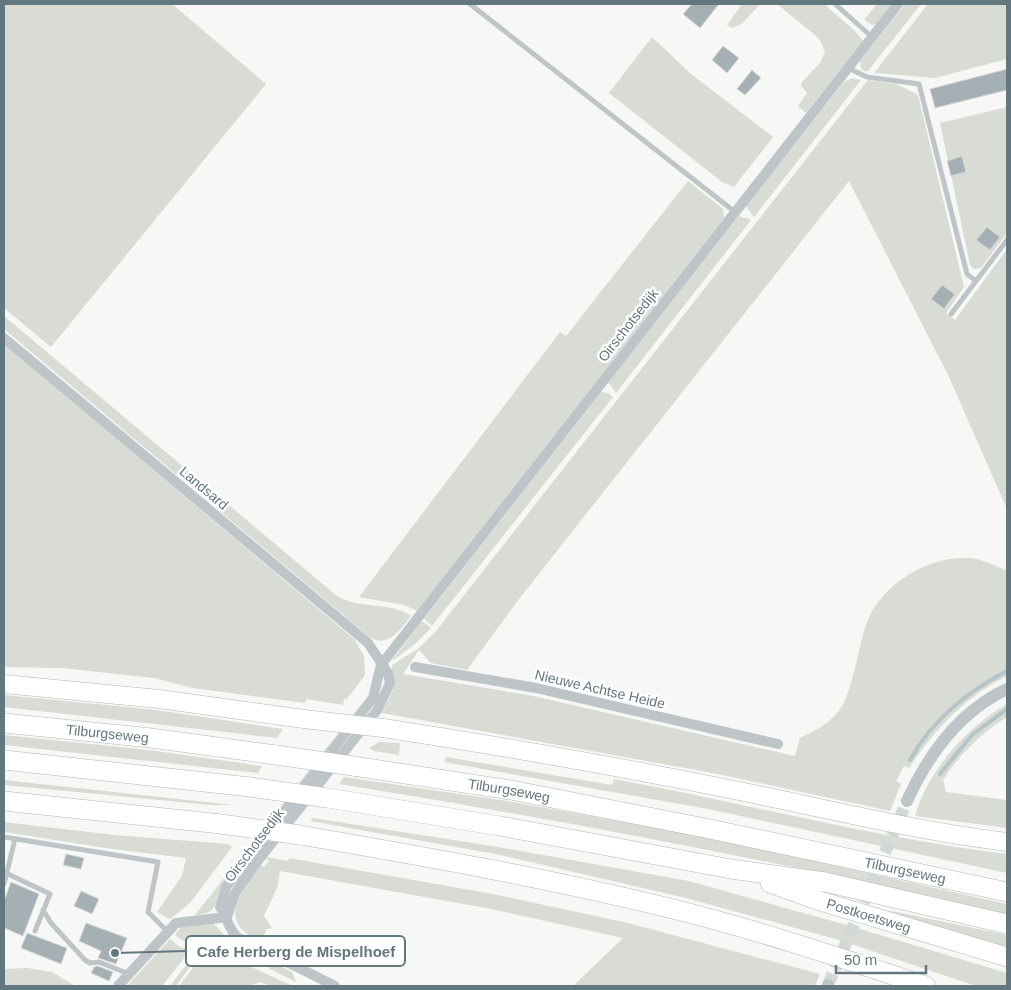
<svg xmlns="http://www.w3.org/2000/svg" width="1011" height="990" font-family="Helvetica,sans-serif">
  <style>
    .green { fill: #d8dcd4 }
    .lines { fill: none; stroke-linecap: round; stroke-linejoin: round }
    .stream { stroke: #b5c4c6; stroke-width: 4 }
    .building { fill: #a5b0b4; stroke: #d9d9d7 }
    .tertiary-tunnel { stroke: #d2d7d8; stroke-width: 12; stroke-dasharray: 12 6; stroke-linecap: butt }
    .trunk-casing { stroke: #b2b7ba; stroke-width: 19 }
    .motorway-casing { stroke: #b2b7ba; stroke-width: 20 }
    .service { stroke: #bec4c7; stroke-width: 5 }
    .minor { stroke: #bec4c7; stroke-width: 10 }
    .tertiary { stroke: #bec4c7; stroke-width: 12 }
    .trunk { stroke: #fff; stroke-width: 18 }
    .motorway { stroke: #fff; stroke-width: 19 }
    .trunk-bridge-casing { stroke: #b2b7ba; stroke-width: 19; stroke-linecap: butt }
    .motorway-bridge-casing { stroke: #b2b7ba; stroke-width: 20; stroke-linecap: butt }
    .trunk-bridge { stroke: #fff; stroke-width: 18 }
    .motorway-bridge { stroke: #fff; stroke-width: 19 }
    .labels { text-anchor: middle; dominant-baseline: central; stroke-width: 5; stroke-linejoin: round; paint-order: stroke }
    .street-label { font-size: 14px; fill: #63777f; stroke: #fff }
    .leader { fill: none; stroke: #63777f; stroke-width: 2 }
    .callout-dot { fill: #63777f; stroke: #fff; stroke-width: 2 }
    .callout { fill: #fff; stroke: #63777f; stroke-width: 2 }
    .callout-label { font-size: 15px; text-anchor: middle; font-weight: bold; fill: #63777f }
  </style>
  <rect width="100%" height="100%" fill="#f7f7f5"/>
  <path class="green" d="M 4,4 L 172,4 L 266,84 L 51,347 L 4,308 Z
    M 742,4 L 760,4 L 742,24 L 732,28 L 727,25 Z
    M 777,4 L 824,4 L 855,31 L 863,41 L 806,113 L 798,106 L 807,93 L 801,86 L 802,82 L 820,63 L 825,52 L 820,40 L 815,35 Z
    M 877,4 L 892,4 L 877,24 L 872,25 L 864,20 Z
    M 905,4 L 921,4 L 868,71 L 864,71 L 861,68 L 860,61 Z
    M 928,4 L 1007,4 L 1007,59 L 935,78 L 874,73 Z
    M 652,37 L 691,74 L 773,137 L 734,187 L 722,182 L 609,93 Z
    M 852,78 L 861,80 L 754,217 L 746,206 L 844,82 Z
    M 868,80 L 896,84 L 917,94 L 919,99 L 964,287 L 946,313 L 955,320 L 1007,249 L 1007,509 L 949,377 L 849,181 L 519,599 L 467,670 L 431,663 L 419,650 L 403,674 L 533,696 L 795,756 L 800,738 C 819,728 830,724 842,706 C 852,691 859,645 866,625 C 879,586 926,556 968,558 C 981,558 995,566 1007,571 L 1007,676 C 965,697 935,729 909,768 L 904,766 L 896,781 L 901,784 L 890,811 L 718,774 L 382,713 L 393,690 L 392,665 L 419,648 L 436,631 Z
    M 1007,107 L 1007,233 L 981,268 L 974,269 L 970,265 L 940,123 Z
    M 688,181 L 723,209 L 724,218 L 417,611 L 404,605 L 359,597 L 560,332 L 566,336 Z
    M 739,216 L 751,220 L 616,393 L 608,382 Z
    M 4,316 L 337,596 C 360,610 390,601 411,616 C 401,629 387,650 368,636 L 4,329 Z
    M 4,344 L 355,640 L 364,656 L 365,675 L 347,699 L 344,699 L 343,705 L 306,699 L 305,703 L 193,688 L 154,678 L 62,668 L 4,667 Z
    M 601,392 L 608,393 L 613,397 L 432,626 L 424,619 Z
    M 422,621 L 431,628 L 415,644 L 391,662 Z
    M 370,693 L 222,887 C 211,905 221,913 195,915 Z
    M 4,695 L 157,710 L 283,729 L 277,738 L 4,707 Z
    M 1007,704 L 1007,717 C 982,732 959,755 943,780 L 946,792 L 1007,800 L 1007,828 L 915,816 C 929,769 966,728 1007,704 Z
    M 4,735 L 149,750 L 262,766 L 258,773 L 4,745 Z
    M 379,742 L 400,743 L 399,755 L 374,751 L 369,748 Z
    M 446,757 L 612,785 L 614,779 C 745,803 875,838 1007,854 L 1007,873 L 708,809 L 444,762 Z
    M 344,777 L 507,801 L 702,836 L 1007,904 L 1007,914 C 786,863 563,820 339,784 Z
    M 4,780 L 233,805 L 211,805 L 4,785 Z
    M 313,818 L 498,847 L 689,881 L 843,924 L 1007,973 L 1007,986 L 976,986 L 839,940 L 686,898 L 496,854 L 310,821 Z
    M 4,822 L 114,835 L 229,844 L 232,847 L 190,903 L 170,919 L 157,912 L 182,876 L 186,858 L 112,849 L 4,832 Z
    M 266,857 L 288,861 L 289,858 L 493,894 L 628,923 L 820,974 L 815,986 L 573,986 L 623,938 L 491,909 L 280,871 L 277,888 L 264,916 L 272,928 L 267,929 L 260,942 C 216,921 240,893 260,865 L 264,867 L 269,861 Z
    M 892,911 L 1007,935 L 1007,948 L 891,914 Z
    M 213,923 L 229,940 L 255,953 L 250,959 L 208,941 L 185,942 L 175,935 L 181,927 Z
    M 170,939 L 180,947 L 191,949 L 162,986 L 127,986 Z
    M 198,947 L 209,948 L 293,986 L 272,986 L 260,982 L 249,986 L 179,986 L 193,968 L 191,958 Z
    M 189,961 L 190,967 L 176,986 L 170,986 Z
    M 277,964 L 292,972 L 296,982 L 268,968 Z
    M 27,968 L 52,972 L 75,986 L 4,986 L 4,969 Z"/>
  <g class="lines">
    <path class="stream" d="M 910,760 C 931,721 968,691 1007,671
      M 940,774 L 972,735 L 1007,709"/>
  </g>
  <path class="building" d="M 692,4 L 719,4 L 700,28 L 683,14 Z
    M 723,46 L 739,58 L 727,73 L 712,60 Z
    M 1007,69 L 1007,90 L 935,108 L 930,89 Z
    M 752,70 L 761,78 L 745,95 L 737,89 Z
    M 962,156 L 966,172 L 951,176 L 947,161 Z
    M 987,227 L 1000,237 L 990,250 L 976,240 Z
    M 942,285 L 955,294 L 944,309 L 931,299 Z
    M 66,854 L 84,858 L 81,869 L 63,865 Z
    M 11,882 L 39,894 L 23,936 L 4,928 L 4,901 Z
    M 81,891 L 99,899 L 92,914 L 74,906 Z
    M 86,923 L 127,938 L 116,964 L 98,958 L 101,951 L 79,941 Z
    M 27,933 L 67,948 L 61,964 L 21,948 Z
    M 98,966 L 113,972 L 109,981 L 91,973 L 94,967 Z"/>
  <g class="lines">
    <path class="tertiary-tunnel" d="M 828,985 L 907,801"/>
    <g class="trunk-casing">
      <path id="trunk" d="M 4,684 L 159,699 L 304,719
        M 383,728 C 494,745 604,764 714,786 C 812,805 908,830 1007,842"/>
    </g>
    <g class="motorway-casing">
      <g id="motorway">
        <path id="s1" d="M 4,723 L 151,738 L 276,755"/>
        <path d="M 4,760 L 250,787"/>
        <path id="s2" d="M 353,766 L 511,790 L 705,828 L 1007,892"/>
        <path d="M 328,798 L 500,826 L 731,869 L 825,882 L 1007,924"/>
        <path d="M 4,801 L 221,824"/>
        <path d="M 300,835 C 427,857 553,879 677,910 C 761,931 844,959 926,986"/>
        <path id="s3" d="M 770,883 L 820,901 L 1007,957"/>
      </g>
    </g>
    <path class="service" d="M 470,4 L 735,212
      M 835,4 L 872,37
      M 848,68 L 867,77 L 919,84 L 967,274 L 976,281
      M 951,314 L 1007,240
      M 4,837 L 158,862 L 148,912 L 168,932
      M 8,874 L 50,894 L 35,931
      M 4,884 L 15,839
      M 43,910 L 51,923 L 85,960 L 90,963 L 99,962 L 129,974"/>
    <path class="minor" d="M 4,338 L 368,643 L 388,673 L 390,683 L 378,709 L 253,867 L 235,893 L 227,917
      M 415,667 L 536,688 L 778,744
      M 118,986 L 176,923 L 227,917
      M 335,986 L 237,937 C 228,928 227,917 220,907 L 226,887 L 373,698 L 381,665 L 898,4"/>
    <path class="tertiary" d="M 907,801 C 928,755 960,711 1007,689
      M 828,986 L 828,985"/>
    <use href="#trunk" class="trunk"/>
    <use href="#motorway" class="motorway"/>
    <g class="trunk-bridge-casing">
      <path id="trunk-bridge" d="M 304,719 L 383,728"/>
    </g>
    <g class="motorway-bridge-casing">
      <path id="motorway-bridge" d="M 276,755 L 353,766
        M 250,787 L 328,798
        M 221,824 L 300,835"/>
    </g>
    <use href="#trunk-bridge" class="trunk-bridge"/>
    <use href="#motorway-bridge" class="motorway-bridge"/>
  </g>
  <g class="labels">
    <g class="street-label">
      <text transform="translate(628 325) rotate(-52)">Oirschotsedijk</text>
      <text transform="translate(204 488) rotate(40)">Landsard</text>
      <text transform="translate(600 689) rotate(13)">Nieuwe Achtse Heide</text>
      <text stroke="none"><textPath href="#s1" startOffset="104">Tilburgseweg</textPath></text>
      <text stroke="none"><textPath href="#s2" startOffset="158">Tilburgseweg</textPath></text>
      <text transform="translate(254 845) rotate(-53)">Oirschotsedijk</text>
      <text stroke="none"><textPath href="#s2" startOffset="562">Tilburgseweg</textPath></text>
      <text stroke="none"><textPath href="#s3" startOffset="104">Postkoetsweg</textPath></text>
    </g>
  </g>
  <path class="leader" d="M115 953L186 951"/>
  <circle class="callout-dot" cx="115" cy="953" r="5"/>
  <rect class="callout" x="186" y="936" width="219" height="30" rx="5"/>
  <g class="callout-label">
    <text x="296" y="957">Cafe Herberg de Mispelhoef</text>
  </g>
  <rect width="1011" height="990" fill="none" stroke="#63777f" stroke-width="10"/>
  <path d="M836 965v8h90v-8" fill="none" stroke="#63777f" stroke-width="2.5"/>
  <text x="844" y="965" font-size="15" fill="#63777f" stroke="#ffffff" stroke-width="4" paint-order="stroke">50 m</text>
</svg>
